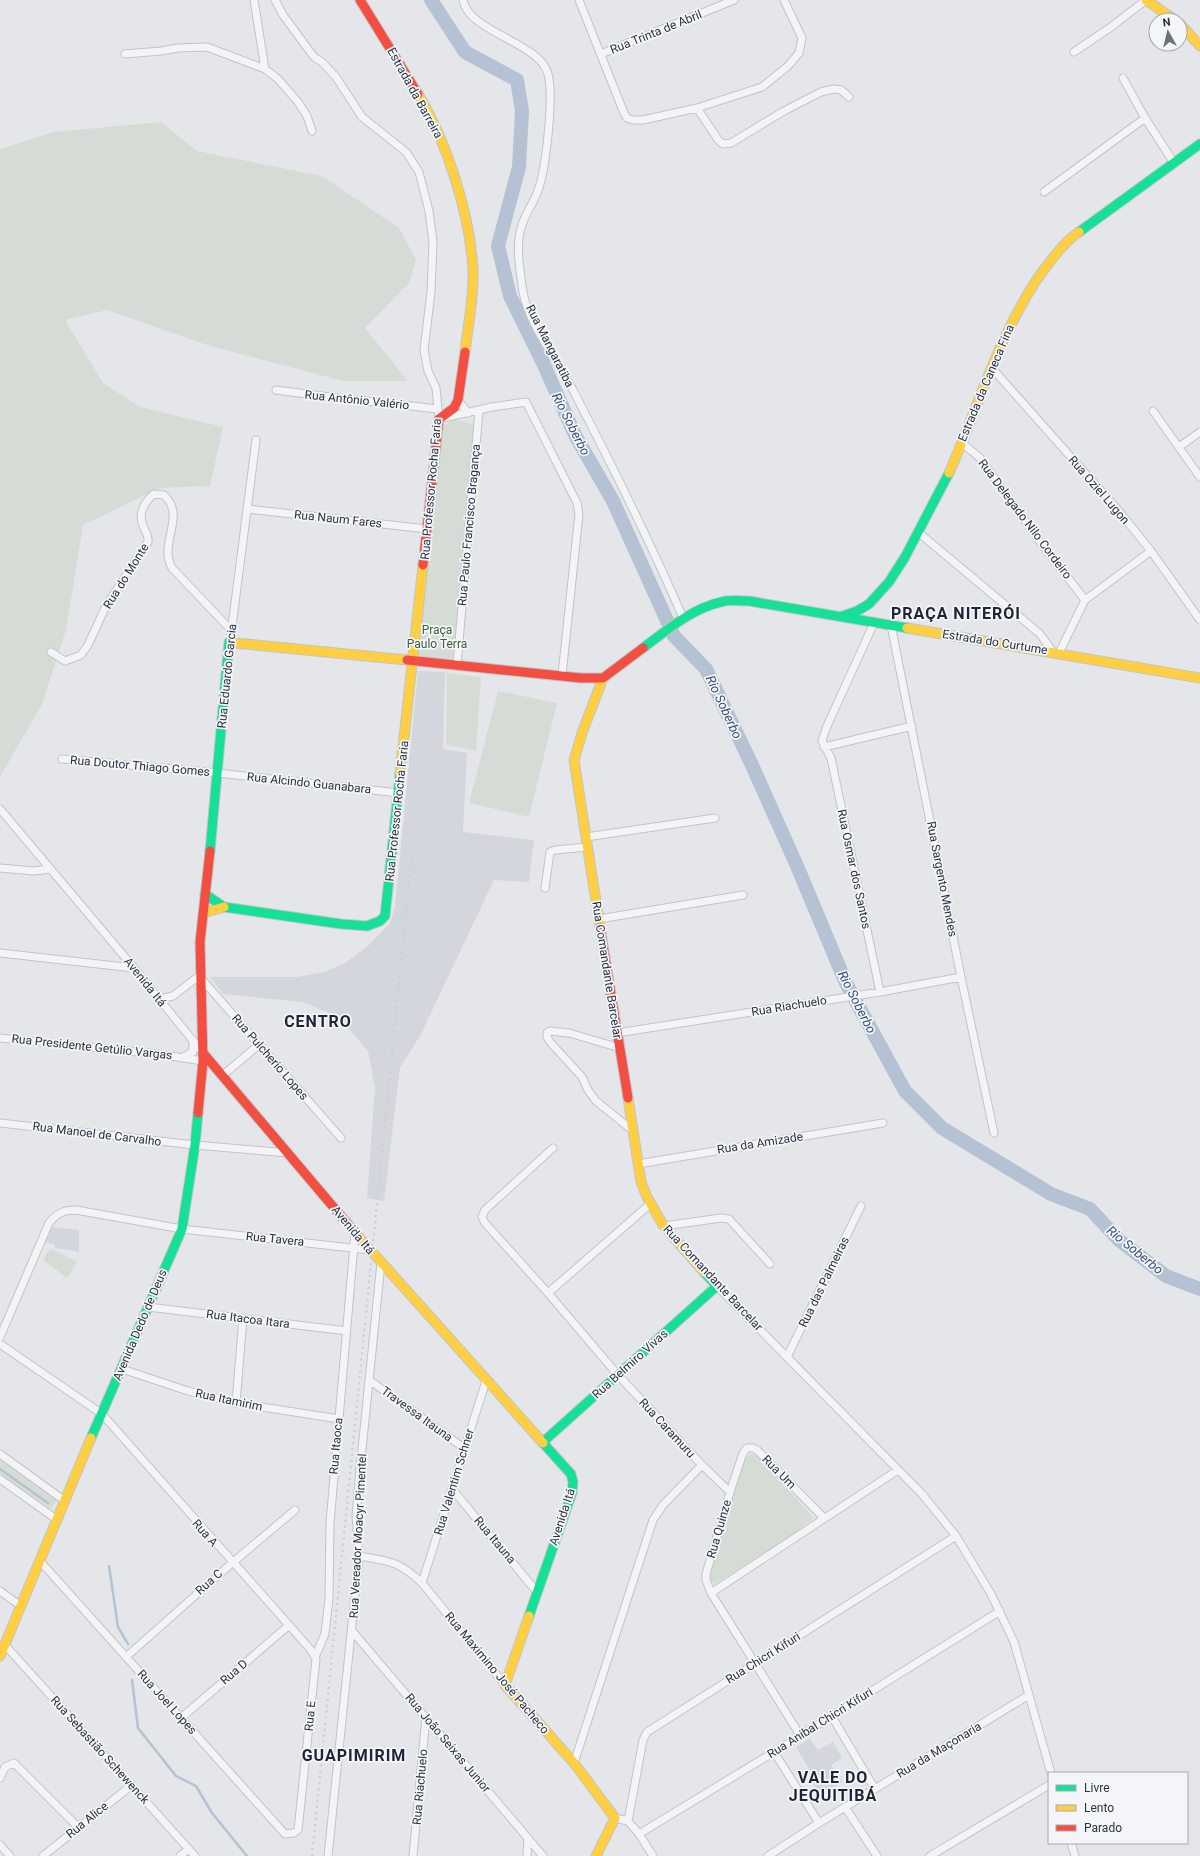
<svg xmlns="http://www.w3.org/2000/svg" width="1200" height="1856" font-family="Roboto,sans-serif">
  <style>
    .built { fill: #d3d6dc }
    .green { fill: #d5dcd5 }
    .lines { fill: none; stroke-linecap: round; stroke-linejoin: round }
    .stream { stroke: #b4c2d3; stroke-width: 2.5 }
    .river { stroke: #b4c2d3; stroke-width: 14 }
    .street-casing { stroke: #c2c4c7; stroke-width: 9 }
    .fast-casing { stroke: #c2c4c7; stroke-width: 11 }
    .slow-casing { stroke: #c2c4c7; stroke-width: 11 }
    .jam-casing { stroke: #c2c4c7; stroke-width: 11 }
    .street { stroke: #f4f4f6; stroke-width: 7 }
    .fast { stroke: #16e098; stroke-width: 9 }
    .slow { stroke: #ffcf43; stroke-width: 9 }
    .jam { stroke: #f24e42; stroke-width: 9 }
    .rail { stroke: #cecfd1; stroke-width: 2.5; stroke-dasharray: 2 4; stroke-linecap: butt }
    .labels { text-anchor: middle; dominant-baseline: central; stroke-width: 3.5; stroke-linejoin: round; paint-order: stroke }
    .street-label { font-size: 12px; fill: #2b3342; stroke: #f3f5f8 }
    .park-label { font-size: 12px; fill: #3f5d39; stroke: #f3f5f8 }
    .water-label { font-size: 13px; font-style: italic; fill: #375175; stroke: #f3f5f8 }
    .district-label { font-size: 16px; font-weight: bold; letter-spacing: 1px; fill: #1d2433; stroke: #f3f5f8 }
  </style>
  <rect width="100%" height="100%" fill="#e4e6e9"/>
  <path class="built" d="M 418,671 L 445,672 L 443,749 L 467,753 L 463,832 L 534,840 L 529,882 L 494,880 L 420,1036 L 400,1067 L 384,1201 L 367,1198 L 375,1087 L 368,1051 L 350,1030 L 327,1012 L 302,1002 L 223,994 L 210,977 L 297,977 L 324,972 L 345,963 L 369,945 L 390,923 L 395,907 Z
    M 52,1227 L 79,1230 L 79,1252 L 55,1248 L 55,1245 L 45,1242 Z
    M 810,1739 L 818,1750 L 833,1742 L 842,1758 L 831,1765 L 843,1782 L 820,1795 L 810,1778 L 813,1776 L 796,1747 Z"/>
  <path class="green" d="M 161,122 L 197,151 L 322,176 L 399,228 L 416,260 L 409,283 L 365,328 L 408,381 L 343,381 L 210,346 L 107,310 L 65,320 L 103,383 L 140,407 L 223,427 L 210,486 L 160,488 L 83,525 L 66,630 L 42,704 L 0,777 L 0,149 L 54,132 Z
    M 452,420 L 465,421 L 474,426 L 453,659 L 418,656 L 444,426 Z
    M 447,673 L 481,677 L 476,751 L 446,745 Z
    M 498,691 L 557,703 L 529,817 L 469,803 Z
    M 52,1249 L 77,1262 L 67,1278 L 43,1260 L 47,1252 Z
    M 751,1454 L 758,1456 L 814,1518 L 790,1536 L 715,1584 L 710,1581 L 710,1572 L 744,1459 Z
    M 0,1459 L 57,1500 L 51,1509 L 0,1474 Z"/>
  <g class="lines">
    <path class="stream" d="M 0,1469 L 48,1503
      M 109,1566 L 118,1627 L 128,1644
      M 132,1680 L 138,1728 L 176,1776 L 196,1786 L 212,1813 L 247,1856"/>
    <path class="river" d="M 431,0 L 465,52 L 517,80 L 522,111 L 519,167 L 498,246 L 510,296 L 544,365 L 575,435 L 613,501 L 674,636 L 706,669 L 751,763 L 797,866 L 846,983 L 905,1091 L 942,1128 L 1051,1194 L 1090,1209 L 1119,1240 L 1166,1276 L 1200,1289"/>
    <g class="street-casing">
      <path id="street" d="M 254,0 L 265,69
        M 275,0 L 283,15 L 314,57 L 322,62 L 336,77 L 362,117 L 406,152 L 419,172 L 429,211 L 433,242 L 431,292 L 424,350 L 428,371 L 436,388 L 439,419 L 492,407 L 526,402 L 577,503 L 579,514 L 562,675
        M 463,0 C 469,33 540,42 548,74 C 554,96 546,172 537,193 C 533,204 525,214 522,225 C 515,244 520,272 523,292 C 528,322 559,364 574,392 C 613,467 650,541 683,618
        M 579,0 L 624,113 L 627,118 L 633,120 L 643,120 L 697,108 L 762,87 L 788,66 L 799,53 L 802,38 L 784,0
        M 1074,52 L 1111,27 L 1146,0
        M 125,54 L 161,51 L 178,48 L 207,47 L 265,69 L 278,79 L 298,102 L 307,116 L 312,131
        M 601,54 L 734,0
        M 1123,78 L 1145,118 L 1174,163
        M 697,108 L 719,141 L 723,144 L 731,143 L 784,111 L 821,92 L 834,89 L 841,90 L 849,97
        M 1044,192 L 1145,118
        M 991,367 L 1118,510 L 1151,551 L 1200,620
        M 276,390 L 321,396 L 438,409
        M 458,400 L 468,413
        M 1153,411 L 1200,477
        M 961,442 L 980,458 L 1041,543 L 1085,600
        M 1179,447 L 1200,432
        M 248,509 L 427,529
        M 918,532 L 1040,634 L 1053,652
        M 874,623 L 827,726 L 822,741 L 831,758 L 880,992
        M 891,625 L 961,977 L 994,1133
        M 231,634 L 256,440
        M 51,652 L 65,661 L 81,655 L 88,645 L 106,606 L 148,542 C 149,536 146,533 144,528 C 137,515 144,502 154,494 L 164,495 C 187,516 158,543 172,568 L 232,631
        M 1059,653 L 1085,600 L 1151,551
        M 457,665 L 479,410
        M 824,747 L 912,726
        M 62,759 L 218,773 L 399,793
        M 0,809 L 134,968 L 203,1053
        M 586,837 L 715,818
        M 0,868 L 34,871 L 50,869
        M 545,888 L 550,852 L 555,850 L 588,847
        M 599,919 L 743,895
        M 0,953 L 134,968
        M 159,999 L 173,996 L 199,976 L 341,1138
        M 617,1033 L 880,992 L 961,977
        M 0,1038 L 158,1054 L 203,1061
        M 620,1048 L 569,1033 L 550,1031 L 547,1033 L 547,1037 L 550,1042 L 582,1077 L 588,1090 L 596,1101 L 632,1130
        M 183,1057 L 193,1052 L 193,1041
        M 223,1075 L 260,1044
        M 0,1123 L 195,1145 L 288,1153
        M 553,1148 L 485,1210 L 482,1217 L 485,1223 L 548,1293 L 617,1374 L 702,1465 L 663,1505 L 653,1520 L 574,1763
        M 638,1164 L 883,1123
        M 664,1226 L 721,1218 L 729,1219 L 770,1264
        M 717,1286 L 922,1494 L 956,1536 L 991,1594 L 1014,1642 L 1051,1773
        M 548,1293 L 649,1205
        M 148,1307 L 347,1331
        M 0,1337 L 49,1223 C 57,1213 64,1210 76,1210 L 182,1229 L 369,1250
        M 0,1344 L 102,1414 L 311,1650 L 316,1659 L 298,1830 L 294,1833 L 285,1834 L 40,1561
        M 787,1357 L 861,1206
        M 122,1369 L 188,1391 L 236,1403 L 339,1419
        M 369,1380 L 464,1448
        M 236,1403 L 243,1318
        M 0,1454 L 65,1501
        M 702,1465 L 730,1492 L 706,1574 L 706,1580 L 711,1593 L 800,1735
        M 0,1479 L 56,1519
        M 453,1490 L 536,1591
        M 730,1492 L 743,1453 L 747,1448 L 753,1448 L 757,1450 L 824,1518
        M 359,1556 C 389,1561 399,1561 422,1583 L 505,1685
        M 422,1583 L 486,1381
        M 0,1591 L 21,1606
        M 711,1593 L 898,1470
        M 353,1632 L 543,1856
        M 5,1645 L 195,1856
        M 126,1657 L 232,1563 L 295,1510
        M 315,1657 L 325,1634 L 329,1599 L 330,1523 L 355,1233
        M 831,1715 L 875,1789
        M 181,1718 L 288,1626
        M 774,1752 L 819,1823
        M 0,1778 L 5,1767 L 14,1763 L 78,1827
        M 845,1807 L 877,1856
        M 615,1818 L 628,1821 L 639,1834 L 653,1856
        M 628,1821 L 643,1740 L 647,1732 L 956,1536
        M 639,1834 L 774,1752 L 1000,1611
        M 1071,1843 L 1075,1856
        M 0,1845 L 10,1856
        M 43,1856 L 132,1785
        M 180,1856 L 189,1849
        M 328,1856 L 359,1556 L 356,1516 L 360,1469 L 381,1263
        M 413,1856 L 426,1717
        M 527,1856 L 528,1838
        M 768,1856 L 819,1823 L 1029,1695
        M 930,1856 L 1049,1785"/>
    </g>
    <g class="fast-casing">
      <path id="fast" d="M 1079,232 L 1200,144
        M 843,616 L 857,611 L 869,604 L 889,582 L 905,557 L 949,473
        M 643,648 C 667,630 691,609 721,602 C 730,599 740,601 749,601 L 907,628
        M 210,851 L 229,642 L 235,643
        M 205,894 L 224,907 L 341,924 L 367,926 L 380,921 L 385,916 L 400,774
        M 91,1438 L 182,1229 L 195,1145 L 198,1113
        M 543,1442 L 717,1286 L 704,1272
        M 529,1616 L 572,1493 L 573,1482 L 571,1474 L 543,1443"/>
    </g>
    <g class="slow-casing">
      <path id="slow" d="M 1146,0 L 1175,20
        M 1180,24 L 1200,46
        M 418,94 C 447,142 470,214 473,270 C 474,297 468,325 465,352
        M 949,473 C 979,405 999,333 1042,272 C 1053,258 1064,242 1079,232
        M 907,628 L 1200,678
        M 235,643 L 407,660
        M 400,774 L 423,565
        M 203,913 L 224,907
        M 600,927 L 574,760 L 582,733 L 603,678
        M 628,1098 L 641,1182 L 647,1197 L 663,1225 L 704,1272
        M 357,1235 L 543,1443
        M 529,1616 L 505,1685 L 574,1763 L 615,1818 L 596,1856
        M 0,1656 L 91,1438"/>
    </g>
    <g class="jam-casing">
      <path id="jam" d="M 360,0 L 418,94
        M 423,565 L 439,419 L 454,408 L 458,400 L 465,352
        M 407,660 L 581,678 L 603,678 L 643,648
        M 600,927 L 628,1098
        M 203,1053 L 357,1235
        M 198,1113 L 203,1061 L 200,942 L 210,851"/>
    </g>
    <use href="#street" class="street"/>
    <use href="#fast" class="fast"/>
    <use href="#slow" class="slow"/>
    <use href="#jam" class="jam"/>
    <path class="rail" d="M 312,1856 L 412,852"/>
  </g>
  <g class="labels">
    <g class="street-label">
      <text transform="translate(656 32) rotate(-22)">Rua Trinta de Abril</text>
      <text transform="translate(415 93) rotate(61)">Estrada da Barreira</text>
      <text transform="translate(550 346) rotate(63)">Rua Mangaratiba</text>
      <text transform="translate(986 383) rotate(-67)">Estrada da Caneca Fina</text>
      <text transform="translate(357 400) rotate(6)">Rua Antônio Valério</text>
      <text transform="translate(431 489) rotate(-85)">Rua Professor Rocha Faria</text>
      <text transform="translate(1099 490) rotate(49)">Rua Oziel Lugon</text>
      <text transform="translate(338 519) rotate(6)">Rua Naum Fares</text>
      <text transform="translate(1025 519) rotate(53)">Rua Delegado Nilo Cordeiro</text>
      <text transform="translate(469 525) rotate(-85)">Rua Paulo Francisco Bragança</text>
      <text transform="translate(126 576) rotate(-58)">Rua do Monte</text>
      <text transform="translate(995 642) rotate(9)">Estrada do Curtume</text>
      <text transform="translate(227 676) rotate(-84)">Rua Eduardo Garcia</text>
      <text transform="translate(140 766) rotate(5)">Rua Doutor Thiago Gomes</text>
      <text transform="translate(309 783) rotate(6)">Rua Alcindo Guanabara</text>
      <text transform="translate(397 811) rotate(-84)">Rua Professor Rocha Faria</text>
      <text transform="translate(854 869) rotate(78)">Rua Osmar dos Santos</text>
      <text transform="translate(942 879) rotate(79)">Rua Sargento Mendes</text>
      <text transform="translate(607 970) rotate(81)">Rua Comandante Barcelar</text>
      <text transform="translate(145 982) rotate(51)">Avenida Itá</text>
      <text transform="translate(789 1006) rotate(-9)">Rua Riachuelo</text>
      <text transform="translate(92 1047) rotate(6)">Rua Presidente Getúlio Vargas</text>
      <text transform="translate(270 1057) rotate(49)">Rua Pulcherio Lopes</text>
      <text transform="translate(97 1134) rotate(7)">Rua Manoel de Carvalho</text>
      <text transform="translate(760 1143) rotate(-9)">Rua da Amizade</text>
      <text transform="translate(353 1230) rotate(50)">Avenida Itá</text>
      <text transform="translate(275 1239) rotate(6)">Rua Tavera</text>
      <text transform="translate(713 1278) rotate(47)">Rua Comandante Barcelar</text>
      <text transform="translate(824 1282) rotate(-64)">Rua das Palmeiras</text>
      <text transform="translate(248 1319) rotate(7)">Rua Itacoa Itara</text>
      <text transform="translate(140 1325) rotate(-67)">Avenida Dedo de Deus</text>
      <text transform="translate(630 1364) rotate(-42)">Rua Belmiro Vivas</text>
      <text transform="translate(229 1400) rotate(12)">Rua Itamirim</text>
      <text transform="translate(417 1414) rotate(36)">Travessa Itauna</text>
      <text transform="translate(667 1428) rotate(47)">Rua Caramuru</text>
      <text transform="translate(336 1446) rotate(-85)">Rua Itaoca</text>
      <text transform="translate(779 1472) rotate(45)">Rua Um</text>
      <text transform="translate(454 1482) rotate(-73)">Rua Valentim Schner</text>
      <text transform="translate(562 1517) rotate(-72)">Avenida Itá</text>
      <text transform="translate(719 1529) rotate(-74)">Rua Quinze</text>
      <text transform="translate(205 1533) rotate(49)">Rua A</text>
      <text transform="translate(358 1536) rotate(-87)">Rua Vereador Moacyr Pimentel</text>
      <text transform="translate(495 1540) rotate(50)">Rua Itauna</text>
      <text transform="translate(209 1582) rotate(-42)">Rua C</text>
      <text transform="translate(763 1658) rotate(-32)">Rua Chicri Kifuri</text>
      <text transform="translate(234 1672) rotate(-41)">Rua D</text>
      <text transform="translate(497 1673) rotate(50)">Rua Maximino José Pacheco</text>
      <text transform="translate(167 1702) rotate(48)">Rua Joel Lopes</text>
      <text transform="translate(310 1716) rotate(-85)">Rua E</text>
      <text transform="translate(820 1723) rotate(-32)">Rua Anibal Chicri Kifuri</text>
      <text transform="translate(448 1743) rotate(50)">Rua João Seixas Junior</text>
      <text transform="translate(100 1750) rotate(48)">Rua Sebastião Schewenck</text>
      <text transform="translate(939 1750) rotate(-31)">Rua da Maçonaria</text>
      <text transform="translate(420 1787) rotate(-85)">Rua Riachuelo</text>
      <text transform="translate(87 1820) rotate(-39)">Rua Alice</text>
    </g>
    <g class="park-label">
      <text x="437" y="630">Praça<tspan x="437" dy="14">Paulo Terra</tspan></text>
    </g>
    <g class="water-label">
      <text transform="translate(571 424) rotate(63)">Rio Soberbo</text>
      <text transform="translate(724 707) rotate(65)">Rio Soberbo</text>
      <text transform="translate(857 1002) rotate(63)">Rio Soberbo</text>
      <text transform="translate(1135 1250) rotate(39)">Rio Soberbo</text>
    </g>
    <g class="district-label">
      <text x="956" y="613">PRAÇA NITERÓI</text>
      <text x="318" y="1021">CENTRO</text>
      <text x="354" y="1755">GUAPIMIRIM</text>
      <text x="833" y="1777">VALE DO<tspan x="833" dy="18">JEQUITIBÁ</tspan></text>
    </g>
  </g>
  <rect x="1048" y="1772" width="140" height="72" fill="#f3f5f8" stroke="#a3a7af"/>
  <rect x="1056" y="1785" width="20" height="6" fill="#16e098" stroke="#a3a7af"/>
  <text x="1084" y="1792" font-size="12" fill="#2b3342">Livre</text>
  <rect x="1056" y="1805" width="20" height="6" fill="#ffcf43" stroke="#a3a7af"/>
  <text x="1084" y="1812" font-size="12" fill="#2b3342">Lento</text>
  <rect x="1056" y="1825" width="20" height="6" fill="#f24e42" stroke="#a3a7af"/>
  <text x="1084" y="1832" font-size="12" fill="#2b3342">Parado</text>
  <g transform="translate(1168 32) rotate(352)"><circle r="19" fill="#f3f5f8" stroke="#a3a7af"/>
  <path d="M0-3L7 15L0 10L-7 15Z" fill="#6c727c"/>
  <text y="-6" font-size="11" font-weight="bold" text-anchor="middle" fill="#2b3342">N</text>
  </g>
</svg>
